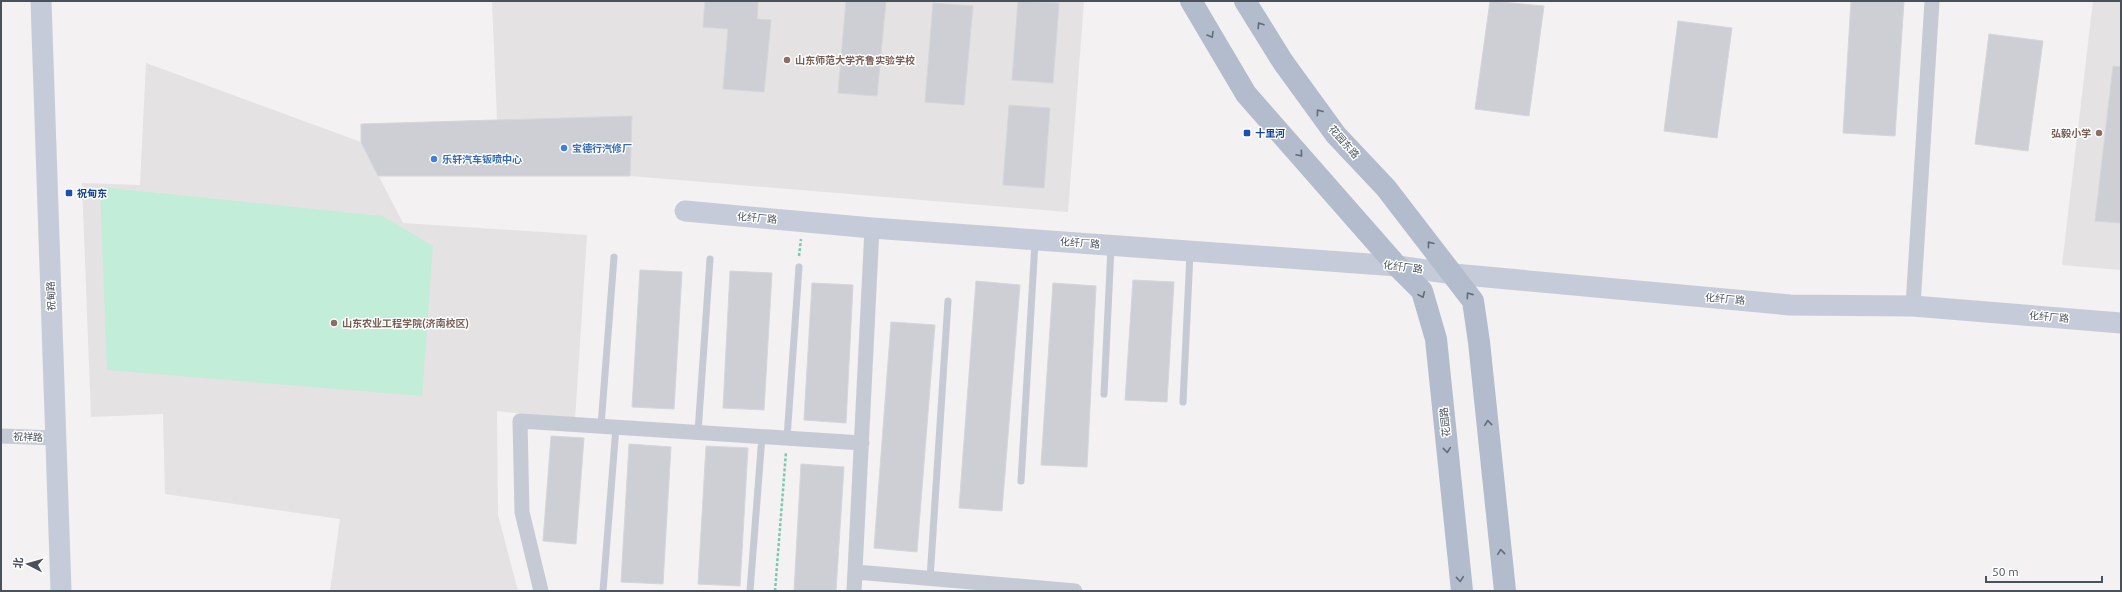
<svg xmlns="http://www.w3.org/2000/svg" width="2122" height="592" font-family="Ubuntu,'Noto Sans SC',sans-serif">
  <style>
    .education { fill: #e4e2e2 }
    .green { fill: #c2edd9 }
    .building { fill: #cecfd5; stroke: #d5d6db }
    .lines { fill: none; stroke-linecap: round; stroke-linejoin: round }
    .path { stroke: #7cc9af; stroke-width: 2.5; stroke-dasharray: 3 2; stroke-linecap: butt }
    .lane { stroke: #c5cad4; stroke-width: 7 }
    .street { stroke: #c5cad4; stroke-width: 15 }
    .secondary { stroke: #c5cbd8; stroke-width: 21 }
    .primary { stroke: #b2bccd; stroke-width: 22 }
    .oneway { stroke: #636c79 }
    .education-dot { fill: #8d6e63; stroke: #fff; stroke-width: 1.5 }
    .transit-dot { fill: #1a4fb4; stroke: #fff; stroke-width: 1.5 }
    .shop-dot { fill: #3f7fe0; stroke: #fff; stroke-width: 1.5 }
    .labels { text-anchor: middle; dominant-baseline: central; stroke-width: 3; stroke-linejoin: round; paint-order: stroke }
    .education-label { font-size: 10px; font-weight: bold; fill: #785e54; stroke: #fff; text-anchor: start }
    .transit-label { font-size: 10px; font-weight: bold; fill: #164399; stroke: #fff; text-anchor: start }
    .street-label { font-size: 10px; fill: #49515d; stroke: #fff }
    .shop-label { font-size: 10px; font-weight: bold; fill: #366cbe; stroke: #fff; text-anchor: start }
  </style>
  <rect width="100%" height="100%" fill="#f3f1f1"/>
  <path class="education" d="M 492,1 L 1084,1 L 1068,212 L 630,176 L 632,116 L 497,120 Z
    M 2093,1 L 2121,1 L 2121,270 L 2062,265 Z
    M 146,63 L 361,142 L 403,223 L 587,235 L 575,420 L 497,411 L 498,515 L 518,591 L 330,591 L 340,519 L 165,494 L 163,414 L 91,417 L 82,183 L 140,185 Z"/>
  <path class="green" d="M 100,187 L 382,216 L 433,246 L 422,396 L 107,370 Z"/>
  <path class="building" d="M 705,1 L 758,1 L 757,19 L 771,20 L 764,92 L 723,89 L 728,29 L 703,27 Z
    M 846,1 L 886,1 L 877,96 L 838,93 Z
    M 1018,1 L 1059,3 L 1053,83 L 1012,80 Z
    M 1490,1 L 1544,6 L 1529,116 L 1475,109 Z
    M 1851,1 L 1904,1 L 1895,136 L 1843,133 Z
    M 933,3 L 973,6 L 964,105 L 925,102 Z
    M 1678,21 L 1732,28 L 1717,138 L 1664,131 Z
    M 1989,34 L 2043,41 L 2028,151 L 1975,144 Z
    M 2113,66 L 2121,67 L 2121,223 L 2095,221 Z
    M 1009,105 L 1050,108 L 1044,188 L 1003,185 Z
    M 632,116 L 630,176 L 378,176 L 361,142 L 361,124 Z
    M 640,270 L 682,272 L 674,409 L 632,407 Z
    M 730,271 L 772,273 L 764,410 L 723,408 Z
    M 1133,280 L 1174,282 L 1167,402 L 1125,400 Z
    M 976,281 L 1020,285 L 1002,511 L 959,508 Z
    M 812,283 L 853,285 L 846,423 L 804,420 Z
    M 1053,283 L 1096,286 L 1087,467 L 1041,465 Z
    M 891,322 L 935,325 L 917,552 L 874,548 Z
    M 551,436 L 584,438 L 576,544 L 543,541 Z
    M 629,444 L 671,447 L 663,584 L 621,582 Z
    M 706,446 L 748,448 L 740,586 L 698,584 Z
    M 801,464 L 844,467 L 836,591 L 794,591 Z"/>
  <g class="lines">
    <path class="path" d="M 799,256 L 801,239
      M 775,591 L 786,452"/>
    <path class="lane" d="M 1104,394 L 1111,247
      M 1183,402 L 1190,253
      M 601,426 L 614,257
      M 698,432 L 710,259
      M 787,438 L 799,267
      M 1021,481 L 1035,242
      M 930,579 L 948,301
      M 603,591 L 616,427
      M 750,591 L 762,436"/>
    <path class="street" d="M 1913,306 L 1932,1
      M 1,436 L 55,438
      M 856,572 L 1075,591
      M 541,591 L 522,512 L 520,421 L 862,443
      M 854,591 L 872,228"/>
    <path class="secondary" d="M 41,1 L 61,591
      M 685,211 L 872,228 L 1397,266 L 1454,274 L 1790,305 L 1913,306 L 2121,323"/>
    <path class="primary" d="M 1191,1 L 1246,94 L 1397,266 L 1422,291 L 1436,339 L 1462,591
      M 1245,1 L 1283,62 L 1336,135 L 1386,188 L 1473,301 L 1479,342 L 1505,591"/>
  </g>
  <defs><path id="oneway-chevron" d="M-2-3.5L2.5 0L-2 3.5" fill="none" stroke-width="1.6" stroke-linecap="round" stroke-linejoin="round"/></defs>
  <g class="oneway">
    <use href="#oneway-chevron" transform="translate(1260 25) rotate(-123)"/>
    <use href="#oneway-chevron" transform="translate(1211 35) rotate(59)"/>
    <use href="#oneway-chevron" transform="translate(1319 112) rotate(-126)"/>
    <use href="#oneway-chevron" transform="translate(1300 154) rotate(49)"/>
    <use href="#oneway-chevron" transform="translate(1430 244) rotate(-128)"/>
    <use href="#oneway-chevron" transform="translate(1422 295) rotate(66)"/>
    <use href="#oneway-chevron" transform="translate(1469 295) rotate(-125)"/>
    <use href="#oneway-chevron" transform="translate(1488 423) rotate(-96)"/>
    <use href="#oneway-chevron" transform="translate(1447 450) rotate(84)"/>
    <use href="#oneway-chevron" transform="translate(1501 552) rotate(-96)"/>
    <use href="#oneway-chevron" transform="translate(1460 579) rotate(84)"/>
  </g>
  <g class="education-dot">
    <circle cx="787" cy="60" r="4"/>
    <circle cx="2099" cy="133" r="4"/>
    <circle cx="334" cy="323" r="4"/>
  </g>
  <g class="transit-dot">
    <rect x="1243" y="129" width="8" height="8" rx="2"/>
    <rect x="65" y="189" width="8" height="8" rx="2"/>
  </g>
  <g class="shop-dot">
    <circle cx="564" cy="148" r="4"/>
    <circle cx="434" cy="159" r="4"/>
  </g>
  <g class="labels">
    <g class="education-label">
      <text x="795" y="60">山东师范大学齐鲁实验学校</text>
      <text x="2091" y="133" text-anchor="end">弘毅小学</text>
      <text x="342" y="323">山东农业工程学院(济南校区)</text>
    </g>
    <g class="transit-label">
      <text x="1255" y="133">十里河</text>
      <text x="77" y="193">祝甸东</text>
    </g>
    <g class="street-label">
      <text transform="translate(1344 142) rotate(49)">花园东路</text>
      <text transform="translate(757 218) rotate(5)">化纤厂路</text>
      <text transform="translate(1080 243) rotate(4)">化纤厂路</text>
      <text transform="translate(1403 267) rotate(7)">化纤厂路</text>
      <text transform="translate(51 296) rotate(-92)">祝甸路</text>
      <text transform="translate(1725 299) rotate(5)">化纤厂路</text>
      <text transform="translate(2049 317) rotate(5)">化纤厂路</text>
      <text transform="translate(1445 422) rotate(-96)">花园路</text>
      <text transform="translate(28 437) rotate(2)">祝祥路</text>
    </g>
    <g class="shop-label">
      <text x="572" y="148">宝德行汽修厂</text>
      <text x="442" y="159">乐轩汽车钣喷中心</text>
    </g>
  </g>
  <rect width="2122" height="592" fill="none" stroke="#49515d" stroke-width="4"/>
  <g transform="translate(28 564) rotate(276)" stroke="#ffffff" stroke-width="3" paint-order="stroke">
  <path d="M0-3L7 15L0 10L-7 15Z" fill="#49515d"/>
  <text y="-6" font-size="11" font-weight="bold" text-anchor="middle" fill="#49515d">北</text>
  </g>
  <path d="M1986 576v6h116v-6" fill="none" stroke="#49515d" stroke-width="2"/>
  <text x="1992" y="576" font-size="12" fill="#49515d" stroke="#ffffff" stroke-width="3" paint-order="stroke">50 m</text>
</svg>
